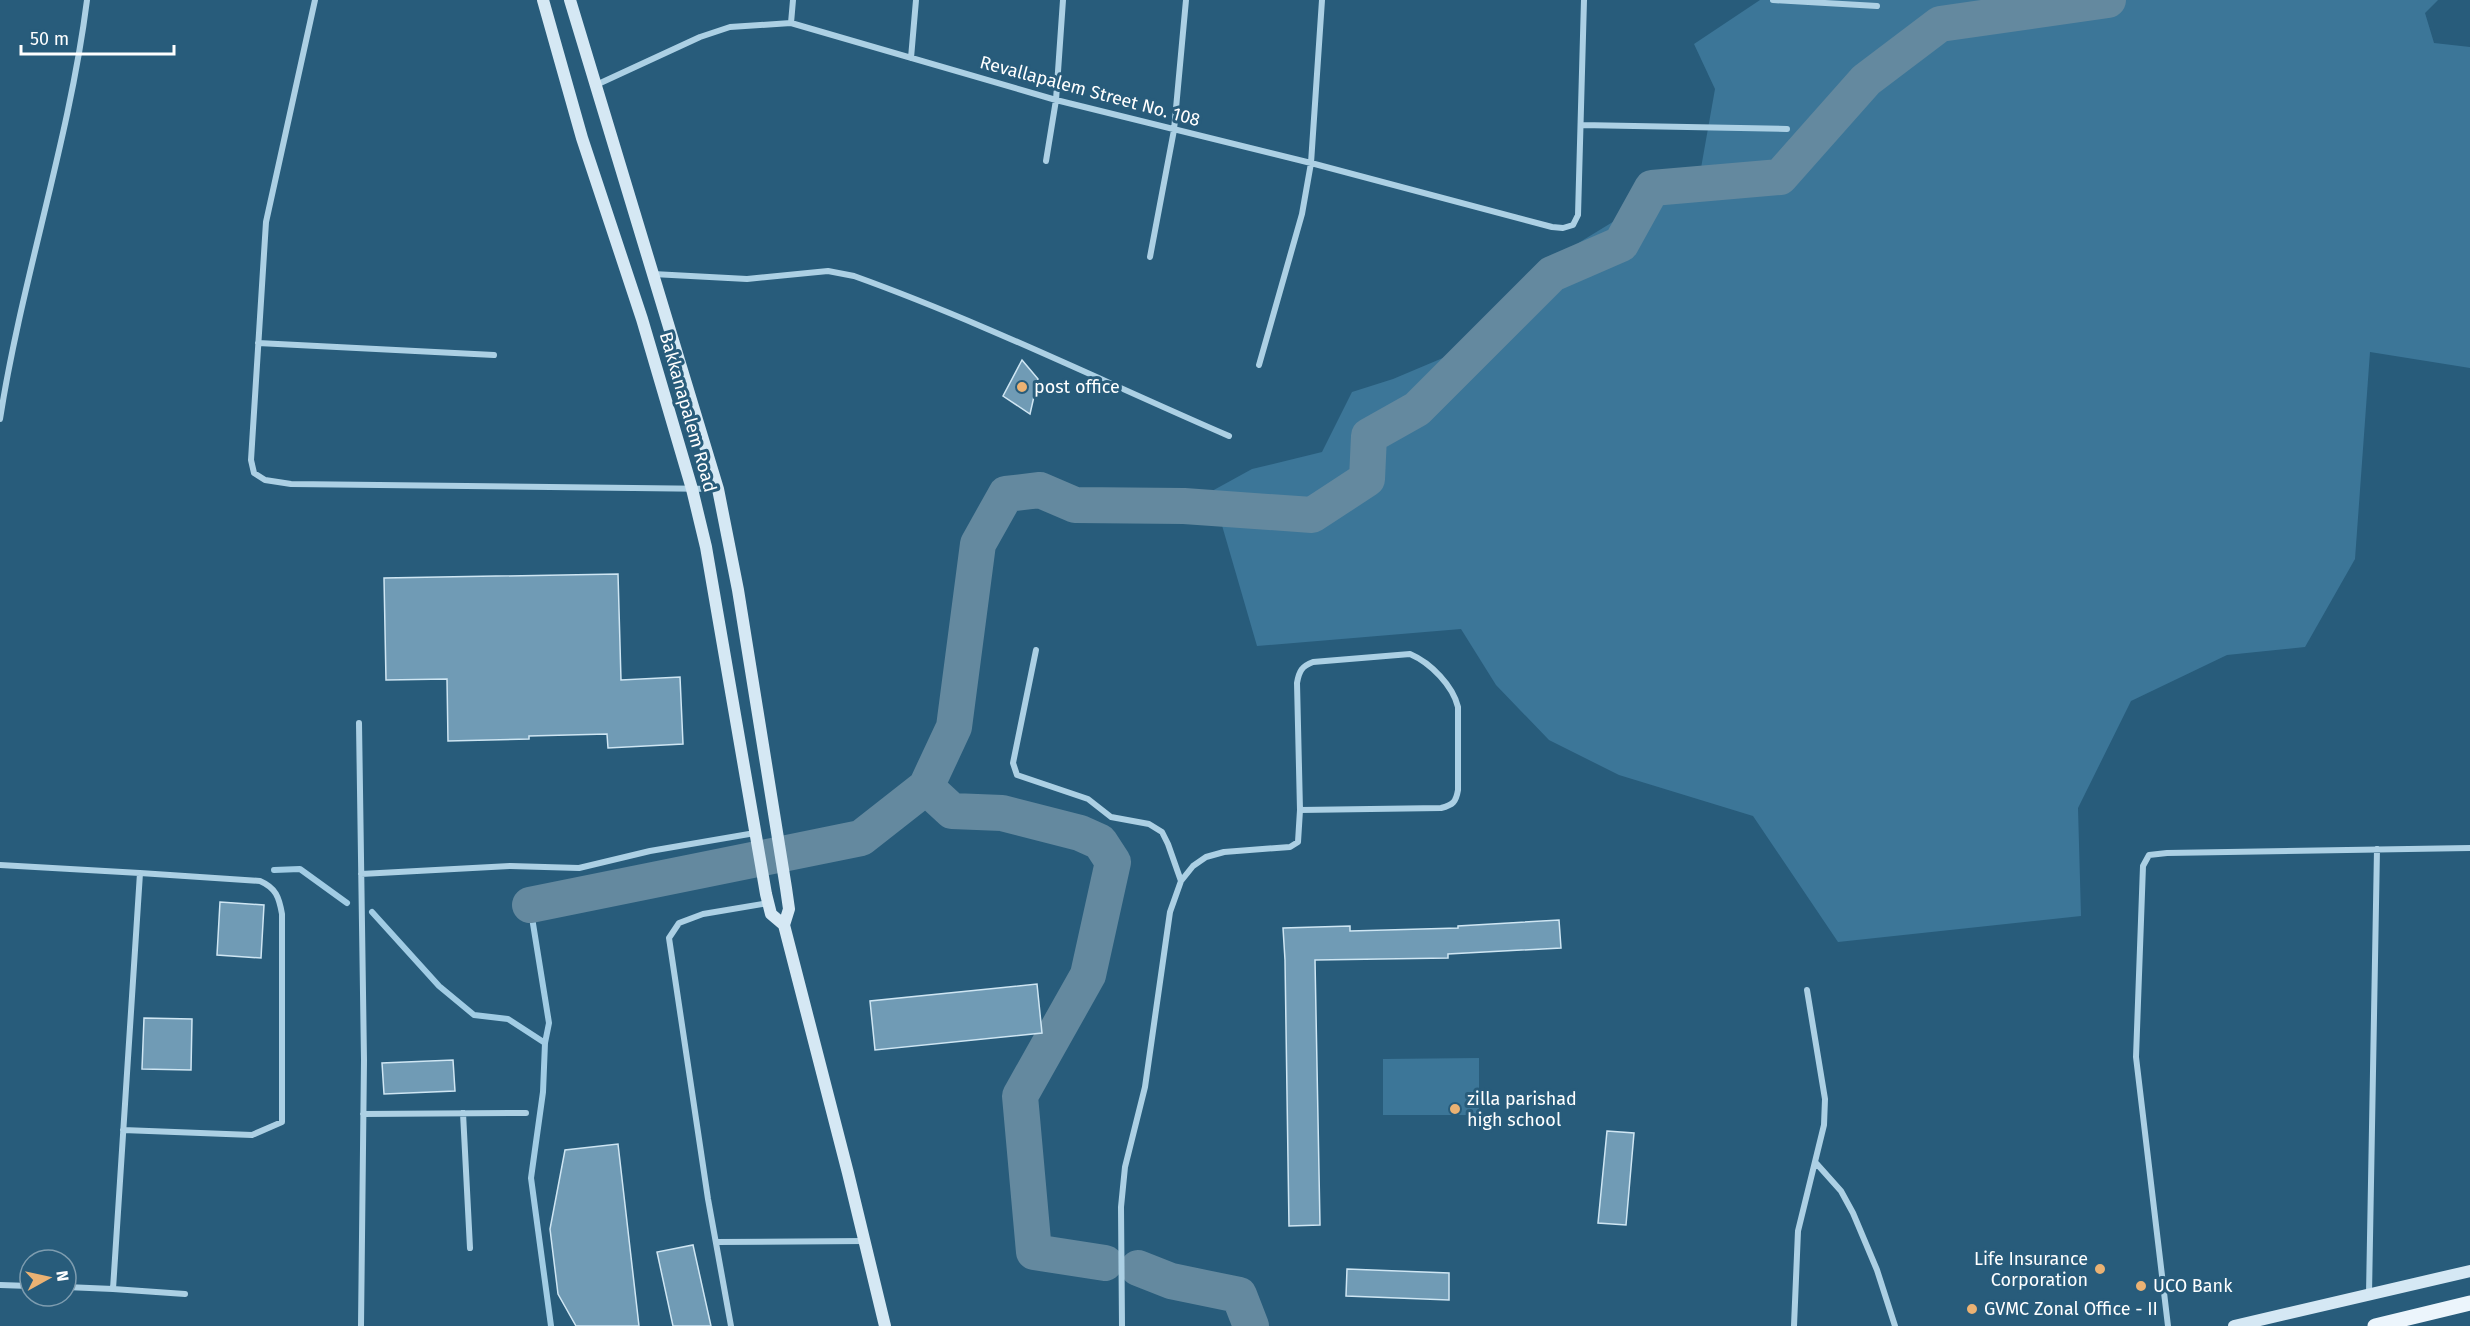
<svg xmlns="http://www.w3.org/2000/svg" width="2470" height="1326" font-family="'Fira Sans',sans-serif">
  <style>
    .green { fill: #3c7698 }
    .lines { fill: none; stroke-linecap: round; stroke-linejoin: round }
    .stream { stroke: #a1cce4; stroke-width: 6 }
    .river { stroke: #64899f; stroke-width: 36 }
    .building { fill: #709bb5; stroke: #cfe6f3; stroke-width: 1.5 }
    .street { stroke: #acd0e4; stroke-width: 6 }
    .secondary { stroke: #d5e8f4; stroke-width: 12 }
    .primary { stroke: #ecf5fc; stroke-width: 15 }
    .poi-dot { fill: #ebb273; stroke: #285c7b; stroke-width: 2 }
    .labels { text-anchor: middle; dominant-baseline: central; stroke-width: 6; stroke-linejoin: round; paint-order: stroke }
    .street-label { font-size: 18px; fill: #fff; stroke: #285c7b }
    .poi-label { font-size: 18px; fill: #fff; stroke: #285c7b; text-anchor: start }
  </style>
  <rect width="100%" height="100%" fill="#285c7b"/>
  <path class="green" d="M 1760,0 L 2438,0 L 2425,13 L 2434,43 L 2470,47 L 2470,368 L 2370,352 L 2355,559 L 2305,647 L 2227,655 L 2131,701 L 2078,808 L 2081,916 L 1838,942 L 1753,816 L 1619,775 L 1549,740 L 1496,685 L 1461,629 L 1257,646 L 1212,491 L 1252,469 L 1322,452 L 1352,392 L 1393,379 L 1457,352 L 1495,310 L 1580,242 L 1701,168 L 1715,89 L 1694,44 Z
    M 1479,1058 L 1479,1115 L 1383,1115 L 1383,1059 Z"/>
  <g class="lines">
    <path class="stream" d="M 274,870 L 300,869 L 347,903
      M 372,912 L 439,986 L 474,1015 L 508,1019 L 545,1043 L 549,1023 L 530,905
      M 545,1043 L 543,1092 L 531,1178 L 551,1326"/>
    <path class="river" d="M 926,787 L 952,811 L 1002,813 L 1080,833 L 1100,842 L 1113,862 L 1088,975 L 1020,1096 L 1034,1252 L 1105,1263
      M 530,905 L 861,838 L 926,787 L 954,727 L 978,544 L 1006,494 L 1040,490 L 1075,505 L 1184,506 L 1312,515 L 1367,479 L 1369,436 L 1417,409 L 1552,274 L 1621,244 L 1652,188 L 1780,177 L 1866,80 L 1940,24 L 2108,0
      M 1138,1268 L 1171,1281 L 1239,1295 L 1251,1326"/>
  </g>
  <path class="building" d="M 1022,360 L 1038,379 L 1030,414 L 1003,396 Z
    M 618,574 L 621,680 L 680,677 L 683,744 L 608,748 L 607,734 L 529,736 L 529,739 L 448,741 L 447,679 L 386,680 L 384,578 Z
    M 220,902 L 264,905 L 261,958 L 217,955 Z
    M 1559,920 L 1561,948 L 1448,954 L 1448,958 L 1315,960 L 1320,1225 L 1289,1226 L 1285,960 L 1283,928 L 1350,926 L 1350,931 L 1458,928 L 1458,926 Z
    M 1037,984 L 1042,1033 L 875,1050 L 870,1001 Z
    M 144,1018 L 192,1019 L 191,1070 L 142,1069 Z
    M 453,1060 L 455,1091 L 384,1094 L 382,1063 Z
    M 1607,1131 L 1634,1133 L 1626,1225 L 1598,1223 Z
    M 618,1144 L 639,1326 L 576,1326 L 558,1294 L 550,1229 L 565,1150 Z
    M 693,1245 L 711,1326 L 673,1326 L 657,1252 Z
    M 1347,1269 L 1449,1273 L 1449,1300 L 1346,1296 Z"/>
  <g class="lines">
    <path class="street" d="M 315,0 L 266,222 L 251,460 L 254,473 L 265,480 L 291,484 L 717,489
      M 1773,0 L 1877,6
      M 791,23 L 793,0
      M 911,58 L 916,0
      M 596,85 L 700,37 L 730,27 L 791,23 L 1056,100 L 1311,163 L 1552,227 L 1563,228 L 1573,225 L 1578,215 L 1584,0
      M 1581,125 L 1787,129
      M 1046,161 L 1056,100 L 1063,0
      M 1150,257 L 1174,130 L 1186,0
      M 653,274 L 747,279 L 828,271 L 854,276 C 982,322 1104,382 1229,436
      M 258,343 L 494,355
      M 1259,365 L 1302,214 L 1311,163 L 1322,0
      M 0,419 C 22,278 69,142 87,0
      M 1036,650 L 1013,763 L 1017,775 L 1088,799 L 1111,817 L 1149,824 L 1162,832 L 1168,844 L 1181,881
      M 359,723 L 364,1060 L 361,1326
      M 0,865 L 140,873 L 113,1289 L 66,1287
      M 361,874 L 510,866 L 579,868 L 650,851 L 755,833
      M 463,1113 L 470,1248
      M 363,1114 L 526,1113
      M 123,1130 L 252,1135 L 282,1122 L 282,914 C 279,897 276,888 260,881 L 140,873
      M 1816,1163 L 1841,1191 L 1853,1213 L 1877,1270 L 1895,1326
      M 716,1242 L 865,1241
      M 0,1285 L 30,1286
      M 113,1289 L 185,1294
      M 2369,1294 L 2377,849
      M 731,1326 L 708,1199 L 669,938 L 679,923 L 703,914 L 768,903
      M 1122,1326 L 1121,1207 L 1125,1167 L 1145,1087 L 1170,912 L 1181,881 L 1193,866 L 1206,857 L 1224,852 L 1290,847 L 1298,842 L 1300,810 L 1297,683 C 1299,671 1302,666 1313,662 L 1410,654 C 1431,663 1453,686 1458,707 L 1458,790 C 1456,802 1453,805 1441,808 L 1300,810
      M 1794,1326 L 1798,1231 L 1824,1125 L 1825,1099 L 1807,990
      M 2168,1326 L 2136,1057 L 2143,866 L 2149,855 L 2167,853 L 2470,848"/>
    <path class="secondary" d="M 543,0 L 582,138 L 642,319 L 692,489 L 706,547 L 766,894 L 771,914 L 784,925
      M 570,0 L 718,489 L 738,590 L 786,888 L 789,909 L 784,925 L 848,1173 L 885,1326
      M 2234,1326 L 2470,1271"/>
    <path class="primary" d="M 2375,1326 L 2470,1303"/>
  </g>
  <g class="poi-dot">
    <circle cx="1022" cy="387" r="6"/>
    <circle cx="1455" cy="1109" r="6"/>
    <circle cx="2100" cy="1269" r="6"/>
    <circle cx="2141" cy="1286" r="6"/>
    <circle cx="1972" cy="1309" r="6"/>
  </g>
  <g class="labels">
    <g class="street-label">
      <text transform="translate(1090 91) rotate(15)">Revallapalem Street No. 108</text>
      <text transform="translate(688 412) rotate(74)">Bakkanapalem Road</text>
    </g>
    <g class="poi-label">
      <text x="1034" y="387">post office</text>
      <text x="1467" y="1099">zilla parishad<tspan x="1467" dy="21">high school</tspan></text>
      <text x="2088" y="1259" text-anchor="end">Life Insurance<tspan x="2088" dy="21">Corporation</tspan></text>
      <text x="2153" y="1286">UCO Bank</text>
      <text x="1984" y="1309">GVMC Zonal Office - II</text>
    </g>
  </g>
  <g transform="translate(48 1278) rotate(82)"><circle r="28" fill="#285c7b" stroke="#7e9db0" stroke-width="1.5"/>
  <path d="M0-4.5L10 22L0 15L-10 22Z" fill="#ebb273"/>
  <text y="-9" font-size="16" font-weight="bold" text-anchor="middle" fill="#ffffff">N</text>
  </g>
  <path d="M21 45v9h153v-9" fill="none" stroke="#ffffff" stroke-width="3"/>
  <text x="30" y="45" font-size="18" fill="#ffffff" stroke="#285c7b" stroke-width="4.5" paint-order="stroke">50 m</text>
</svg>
